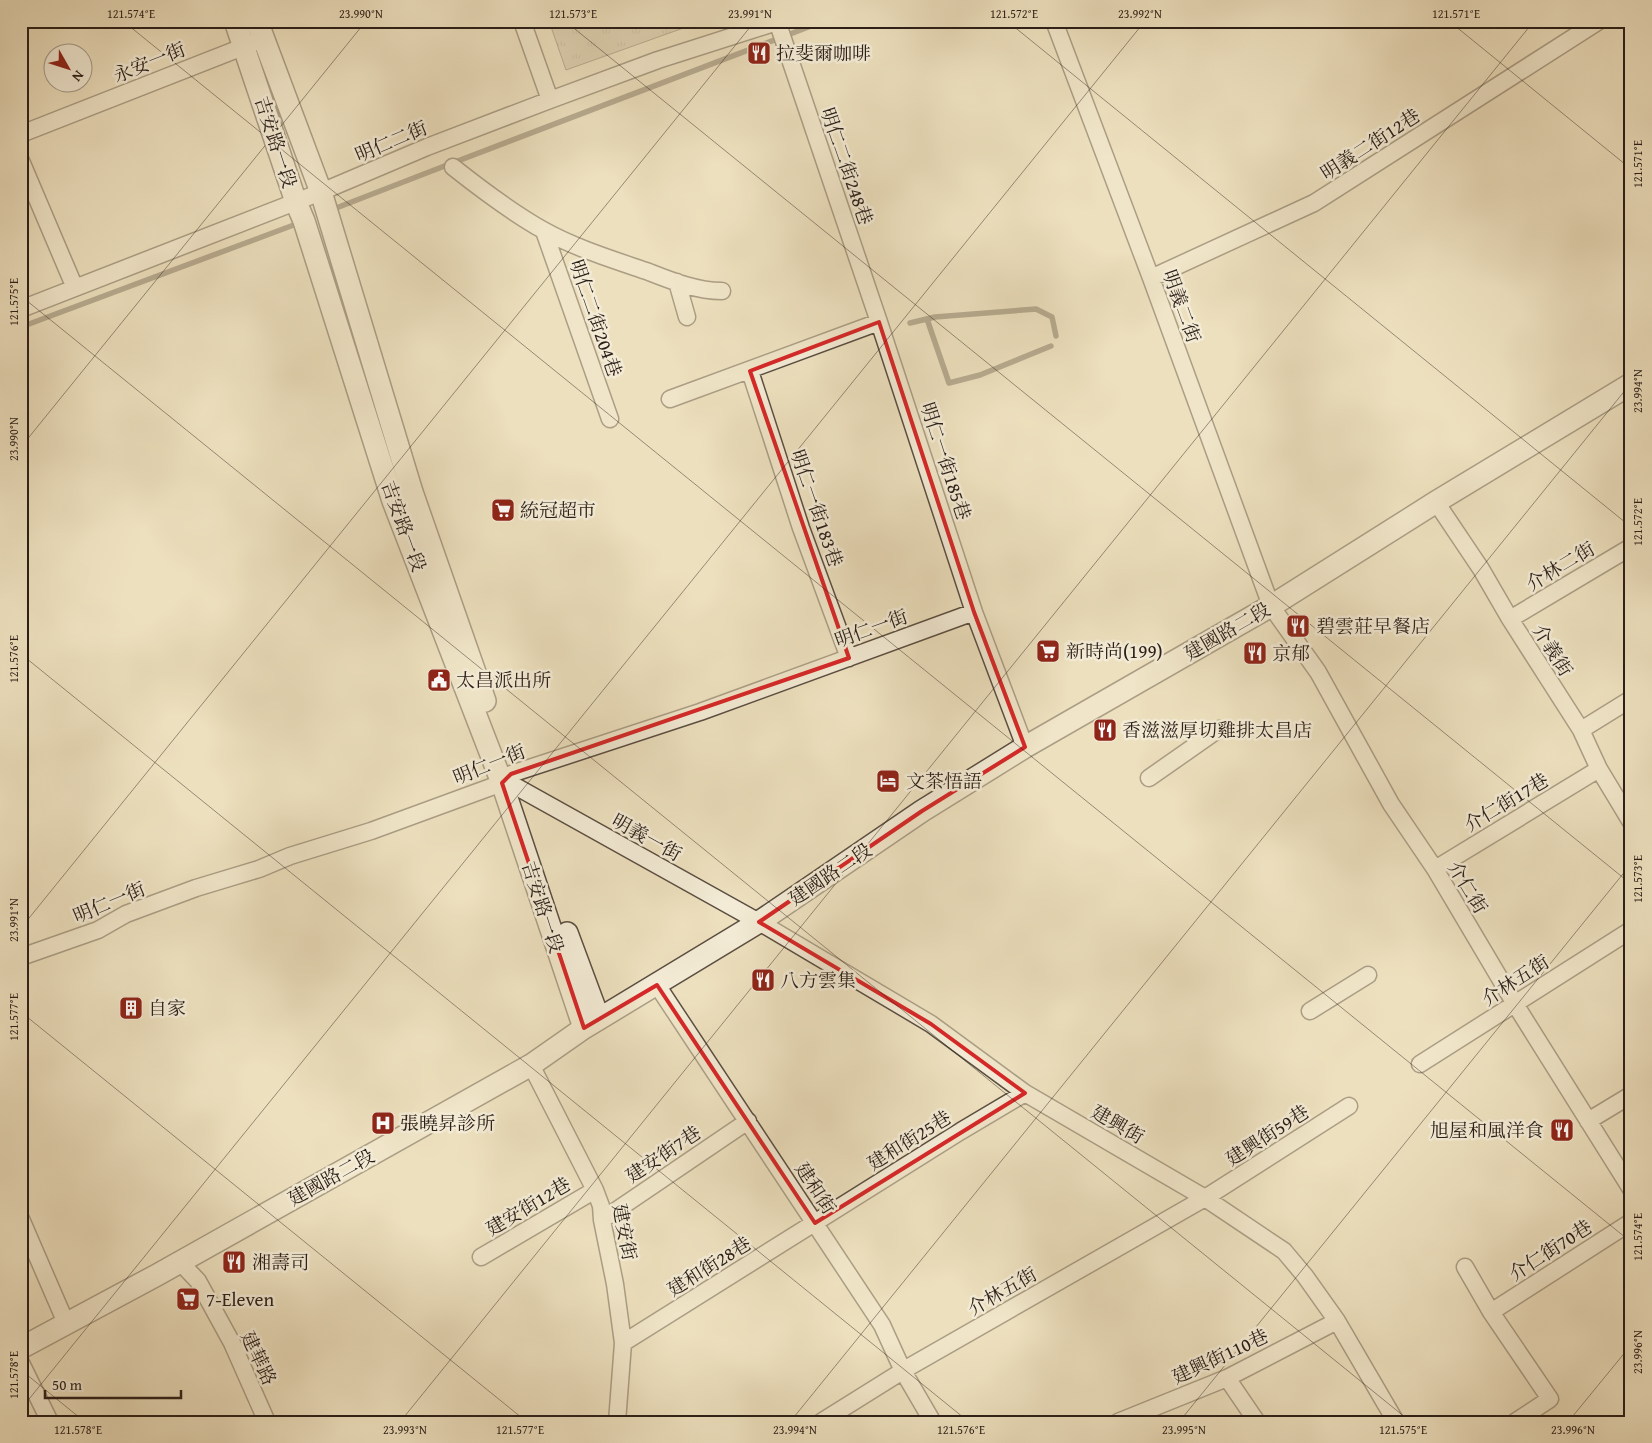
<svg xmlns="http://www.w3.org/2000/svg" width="1652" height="1443" font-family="'Gentium Book Plus','Noto Serif TC',serif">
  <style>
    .grass { fill: url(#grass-tufts); stroke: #7b6e5d }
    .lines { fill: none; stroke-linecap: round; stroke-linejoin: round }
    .stream { stroke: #776b5a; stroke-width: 5.5 }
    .minor-casing { stroke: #5b4e42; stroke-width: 19 }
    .tertiary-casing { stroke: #5b4e42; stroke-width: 24 }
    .minor { stroke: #f3ebd5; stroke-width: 16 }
    .tertiary { stroke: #f3ebd5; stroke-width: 21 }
    .marked { fill: none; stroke: #d62828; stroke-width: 4; stroke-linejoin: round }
    .ticks { fill: none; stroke: #2a1e18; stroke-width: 1; stroke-opacity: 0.45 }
    .labels { text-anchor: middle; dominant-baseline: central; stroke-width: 5; stroke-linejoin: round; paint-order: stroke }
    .poi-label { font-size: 19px; fill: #2a1e18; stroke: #f3ebd5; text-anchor: start }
    .street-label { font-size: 19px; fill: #2a1e18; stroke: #f3ebd5 }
    .neatline { fill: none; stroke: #2a1e18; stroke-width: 2 }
    .ticks-label { font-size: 12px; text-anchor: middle; fill: #2a1e18 }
  </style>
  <defs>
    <pattern id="grass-tufts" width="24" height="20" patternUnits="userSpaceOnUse" patternTransform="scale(1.25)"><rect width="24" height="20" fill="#ccbfa2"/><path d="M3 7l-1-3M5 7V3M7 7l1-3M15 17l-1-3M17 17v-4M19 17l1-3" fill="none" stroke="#afa48b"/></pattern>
  </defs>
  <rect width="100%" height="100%" fill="#ede0be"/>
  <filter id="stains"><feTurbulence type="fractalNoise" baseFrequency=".004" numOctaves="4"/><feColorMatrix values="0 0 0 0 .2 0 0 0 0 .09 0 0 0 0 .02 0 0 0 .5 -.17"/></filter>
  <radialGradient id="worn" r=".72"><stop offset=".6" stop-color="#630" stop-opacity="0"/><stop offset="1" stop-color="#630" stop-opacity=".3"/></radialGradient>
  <path class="grass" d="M 549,21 L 703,21 L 566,70 Z"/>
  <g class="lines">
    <path class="stream" d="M 331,210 L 442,167 L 824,21
      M 927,319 L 949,383 L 980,375 L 1051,346
      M 910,323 L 935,317 L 1036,309 L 1052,317 L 1056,336
      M 21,327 L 299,223"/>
    <g class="minor-casing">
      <path id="minor" d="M 522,21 L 550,100
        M 777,21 L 879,322 L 974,612 L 1025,747
        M 1054,21 L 1151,278 L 1271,606 L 1318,672 L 1391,804 L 1435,869 L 1515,1004 L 1631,1189
        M 21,134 L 253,43
        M 21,161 L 75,288
        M 453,167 C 482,190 511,212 543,230 C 575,248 614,260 649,272 C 672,281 697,291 722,291
        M 544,231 L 610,419
        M 1151,278 L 1314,203 L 1599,21
        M 677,282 L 687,317
        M 21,309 L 321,192 L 427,147 L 550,100 L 658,60 L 780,21
        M 750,371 L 801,528 L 849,658
        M 670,399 L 879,322
        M 1436,502 L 1481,569 L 1510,619 L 1581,730 L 1599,769 L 1631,822
        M 1510,619 L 1631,547
        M 1581,730 L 1631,699
        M 1149,778 L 1219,729
        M 515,786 L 759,922 L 931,1024 L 1025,1093 L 1205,1198 L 1284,1251 L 1305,1276 L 1337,1321 L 1396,1422
        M 1435,869 L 1599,769
        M 21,957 L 98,930 L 126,914 L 196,888 L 259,869 L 290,856 L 371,831 L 502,783 L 511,774 L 700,712 L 974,612
        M 657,985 L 882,1325 L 903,1371 L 931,1419
        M 1310,1011 L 1368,975
        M 1420,1064 L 1631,930
        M 531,1065 L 595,1190 L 601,1206 L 602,1220 L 615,1284 L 623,1343 L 617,1422
        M 1588,1121 L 1631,1095
        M 21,1219 L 66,1323
        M 602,1220 L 748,1121
        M 481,1257 L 595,1190
        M 180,1262 L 198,1281 L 232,1343 L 267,1422
        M 1465,1267 L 1491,1312 L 1550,1399 L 1515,1422
        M 1491,1312 L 1631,1222
        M 623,1343 L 961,1131 L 1025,1093
        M 21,1363 L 50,1422
        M 1227,1378 L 1257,1422
        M 821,1422 L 909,1367 L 1205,1198 L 1349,1106
        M 1118,1422 L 1227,1378 L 1337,1321"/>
    </g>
    <g class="tertiary-casing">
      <path id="tertiary" d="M 235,21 L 296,202 L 304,221 L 393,501 L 502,783 L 584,1028
        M 257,21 L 321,192 L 412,492 L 485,701
        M 567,933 L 599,1019
        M 21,1348 L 157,1275 L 531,1065 L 584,1028 L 759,922 L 922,811 L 1025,747 L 1271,606 L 1436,502 L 1631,384"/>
    </g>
    <use href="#minor" class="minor"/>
    <use href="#tertiary" class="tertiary"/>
  </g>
  <path d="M0 0H1652V1443H0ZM 879,322 L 974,612 L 1025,747 L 922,811 L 759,922 L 931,1024 L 1025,1093 L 815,1223 L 657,985 L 584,1028 L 502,783 L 511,774 L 849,658 L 750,371 Z" fill="#ede0be" fill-opacity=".55" fill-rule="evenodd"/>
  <path class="marked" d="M 879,322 L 974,612 L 1025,747 L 922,811 L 759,922 L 931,1024 L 1025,1093 L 815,1223 L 657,985 L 584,1028 L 502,783 L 511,774 L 849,658 L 750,371 Z"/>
  <path class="ticks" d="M 123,21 L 1631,1242M 565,21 L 1631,884M 1007,21 L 1631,527M 1449,21 L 1631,169M 21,296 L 1411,1422M 21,447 L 366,21M 21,654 L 969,1422M 21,928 L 755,21M 21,1012 L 527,1422M 21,1370 L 85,1422M 21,1409 L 1145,21M 400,1422 L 1534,21M 790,1422 L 1631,383M 1179,1422 L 1631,864M 1568,1422 L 1631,1345"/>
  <defs>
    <g id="restaurant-square" transform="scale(1.25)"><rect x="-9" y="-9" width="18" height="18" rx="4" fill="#8f2418" stroke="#f3ebd5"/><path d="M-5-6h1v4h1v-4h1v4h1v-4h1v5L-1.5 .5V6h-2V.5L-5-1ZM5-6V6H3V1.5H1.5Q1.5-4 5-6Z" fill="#fff"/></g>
    <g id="supermarket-square" transform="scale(1.25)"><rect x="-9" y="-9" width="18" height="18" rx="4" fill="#8f2418" stroke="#f3ebd5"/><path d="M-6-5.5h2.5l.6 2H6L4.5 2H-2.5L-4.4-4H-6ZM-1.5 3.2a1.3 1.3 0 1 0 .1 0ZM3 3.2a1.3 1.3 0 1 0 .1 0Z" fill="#fff"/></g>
    <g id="civic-square" transform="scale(1.25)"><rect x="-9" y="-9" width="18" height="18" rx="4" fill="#8f2418" stroke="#f3ebd5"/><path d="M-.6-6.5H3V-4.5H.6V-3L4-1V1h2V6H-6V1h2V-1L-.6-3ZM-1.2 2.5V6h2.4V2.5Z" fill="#fff"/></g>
    <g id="hotel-square" transform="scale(1.25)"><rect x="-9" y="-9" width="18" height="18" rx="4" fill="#8f2418" stroke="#f3ebd5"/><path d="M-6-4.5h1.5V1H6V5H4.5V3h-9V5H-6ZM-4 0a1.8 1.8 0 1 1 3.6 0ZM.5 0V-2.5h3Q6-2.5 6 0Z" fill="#fff"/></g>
    <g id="building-square" transform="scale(1.25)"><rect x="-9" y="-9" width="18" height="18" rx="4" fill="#8f2418" stroke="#f3ebd5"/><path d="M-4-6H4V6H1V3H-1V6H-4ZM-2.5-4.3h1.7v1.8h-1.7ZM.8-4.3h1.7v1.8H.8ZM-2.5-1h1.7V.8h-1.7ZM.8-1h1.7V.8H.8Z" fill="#fff"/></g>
    <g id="hospital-square" transform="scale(1.25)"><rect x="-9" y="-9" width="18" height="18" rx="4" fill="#8f2418" stroke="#f3ebd5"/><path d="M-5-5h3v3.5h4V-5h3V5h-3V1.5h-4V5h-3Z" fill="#fff"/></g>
  </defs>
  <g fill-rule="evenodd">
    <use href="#restaurant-square" x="759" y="53"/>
    <use href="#supermarket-square" x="503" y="510"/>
    <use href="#restaurant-square" x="1298" y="626"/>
    <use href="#supermarket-square" x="1048" y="651"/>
    <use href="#restaurant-square" x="1255" y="653"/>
    <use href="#civic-square" x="439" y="680"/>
    <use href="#restaurant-square" x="1105" y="730"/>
    <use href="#hotel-square" x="888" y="781"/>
    <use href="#restaurant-square" x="763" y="980"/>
    <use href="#building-square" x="131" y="1008"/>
    <use href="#hospital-square" x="383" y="1123"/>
    <use href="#restaurant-square" x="1562" y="1130"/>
    <use href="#restaurant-square" x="234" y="1262"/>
    <use href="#supermarket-square" x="188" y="1299"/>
  </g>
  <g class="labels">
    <g class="poi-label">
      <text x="776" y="53">拉斐爾咖啡</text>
      <text x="520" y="510">統冠超市</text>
      <text x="1316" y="626">碧雲莊早餐店</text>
      <text x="1066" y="651">新時尚(199)</text>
      <text x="1272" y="653">京郁</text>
      <text x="456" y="680">太昌派出所</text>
      <text x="1122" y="730">香滋滋厚切雞排太昌店</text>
      <text x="906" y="781">文茶悟語</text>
      <text x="780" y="980">八方雲集</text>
      <text x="148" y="1008">自家</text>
      <text x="400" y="1123">張曉昇診所</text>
      <text x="1544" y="1130" text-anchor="end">旭屋和風洋食</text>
      <text x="252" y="1262">湘壽司</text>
      <text x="206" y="1299">7-Eleven</text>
    </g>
    <g class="street-label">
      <text transform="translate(149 62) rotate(-22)">永安一街</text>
      <text transform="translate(391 141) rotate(-23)">明仁二街</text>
      <text transform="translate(276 142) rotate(72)">吉安路一段</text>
      <text transform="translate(1370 144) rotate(-33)">明義二街12巷</text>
      <text transform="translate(847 166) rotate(71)">明仁二街248巷</text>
      <text transform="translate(1182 306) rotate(70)">明義二街</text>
      <text transform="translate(596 318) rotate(71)">明仁二街204巷</text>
      <text transform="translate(946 461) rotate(72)">明仁一街185巷</text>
      <text transform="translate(817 508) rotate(71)">明仁一街183巷</text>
      <text transform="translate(404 526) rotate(70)">吉安路一段</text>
      <text transform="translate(1560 566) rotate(-31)">介林二街</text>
      <text transform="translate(871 628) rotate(-20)">明仁一街</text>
      <text transform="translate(1227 631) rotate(-30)">建國路二段</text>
      <text transform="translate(1553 650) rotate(58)">介義街</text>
      <text transform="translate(489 764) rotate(-22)">明仁一街</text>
      <text transform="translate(1506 802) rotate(-31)">介仁街17巷</text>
      <text transform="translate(647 837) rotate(29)">明義一街</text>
      <text transform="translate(830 874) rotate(-34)">建國路二段</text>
      <text transform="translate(1468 887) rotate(59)">介仁街</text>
      <text transform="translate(109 902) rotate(-23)">明仁一街</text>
      <text transform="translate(543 907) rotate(72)">吉安路一段</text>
      <text transform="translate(1515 980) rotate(-33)">介林五街</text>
      <text transform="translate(1118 1124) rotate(30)">建興街</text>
      <text transform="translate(1267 1135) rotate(-33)">建興街59巷</text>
      <text transform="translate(909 1140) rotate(-32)">建和街25巷</text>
      <text transform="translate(663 1154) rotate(-34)">建安街7巷</text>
      <text transform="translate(331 1177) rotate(-29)">建國路二段</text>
      <text transform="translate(816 1188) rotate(57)">建和街</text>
      <text transform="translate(528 1206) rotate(-31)">建安街12巷</text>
      <text transform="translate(625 1232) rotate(79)">建安街</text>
      <text transform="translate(1550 1250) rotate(-33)">介仁街70巷</text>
      <text transform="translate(709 1266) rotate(-32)">建和街28巷</text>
      <text transform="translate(1002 1291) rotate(-30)">介林五街</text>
      <text transform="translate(1220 1356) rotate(-25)">建興街110巷</text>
      <text transform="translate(259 1358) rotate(65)">建華路</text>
    </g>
  </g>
  <rect width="1652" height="1443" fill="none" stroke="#ede0be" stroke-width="55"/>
  <g transform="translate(68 68) rotate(129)"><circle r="24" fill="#f3ebd5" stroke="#a39989"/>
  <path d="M0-4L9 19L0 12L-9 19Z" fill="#8f2418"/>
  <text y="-8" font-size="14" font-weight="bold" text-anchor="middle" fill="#2a1e18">N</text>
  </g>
  <path d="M45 1390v8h136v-8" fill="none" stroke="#2a1e18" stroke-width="2.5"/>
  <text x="52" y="1390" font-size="15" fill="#2a1e18" stroke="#f3ebd5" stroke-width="4" paint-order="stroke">50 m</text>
  <rect x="28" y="28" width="1596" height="1388" class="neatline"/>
  <g class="ticks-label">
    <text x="131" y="18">121.574°E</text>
    <text x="361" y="18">23.990°N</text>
    <text x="573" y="18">121.573°E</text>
    <text x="750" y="18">23.991°N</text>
    <text x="1014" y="18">121.572°E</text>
    <text x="1140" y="18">23.992°N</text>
    <text x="1456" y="18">121.571°E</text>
    <text transform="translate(1638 164) rotate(-90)" y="4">121.571°E</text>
    <text transform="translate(14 302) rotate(-90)" y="4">121.575°E</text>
    <text transform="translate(1638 391) rotate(-90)" y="4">23.994°N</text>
    <text transform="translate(14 439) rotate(-90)" y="4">23.990°N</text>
    <text transform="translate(1638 522) rotate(-90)" y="4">121.572°E</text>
    <text transform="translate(14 659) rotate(-90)" y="4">121.576°E</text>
    <text transform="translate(1638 879) rotate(-90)" y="4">121.573°E</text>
    <text transform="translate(14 920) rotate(-90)" y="4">23.991°N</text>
    <text transform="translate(14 1017) rotate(-90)" y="4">121.577°E</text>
    <text transform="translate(1638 1237) rotate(-90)" y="4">121.574°E</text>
    <text transform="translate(1638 1352) rotate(-90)" y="4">23.996°N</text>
    <text transform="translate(14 1375) rotate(-90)" y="4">121.578°E</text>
    <text x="78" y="1434">121.578°E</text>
    <text x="405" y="1434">23.993°N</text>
    <text x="520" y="1434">121.577°E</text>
    <text x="795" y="1434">23.994°N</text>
    <text x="961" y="1434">121.576°E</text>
    <text x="1184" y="1434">23.995°N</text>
    <text x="1403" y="1434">121.575°E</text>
    <text x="1573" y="1434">23.996°N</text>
  </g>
  <rect width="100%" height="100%" filter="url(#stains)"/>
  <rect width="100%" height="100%" fill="url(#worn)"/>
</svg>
